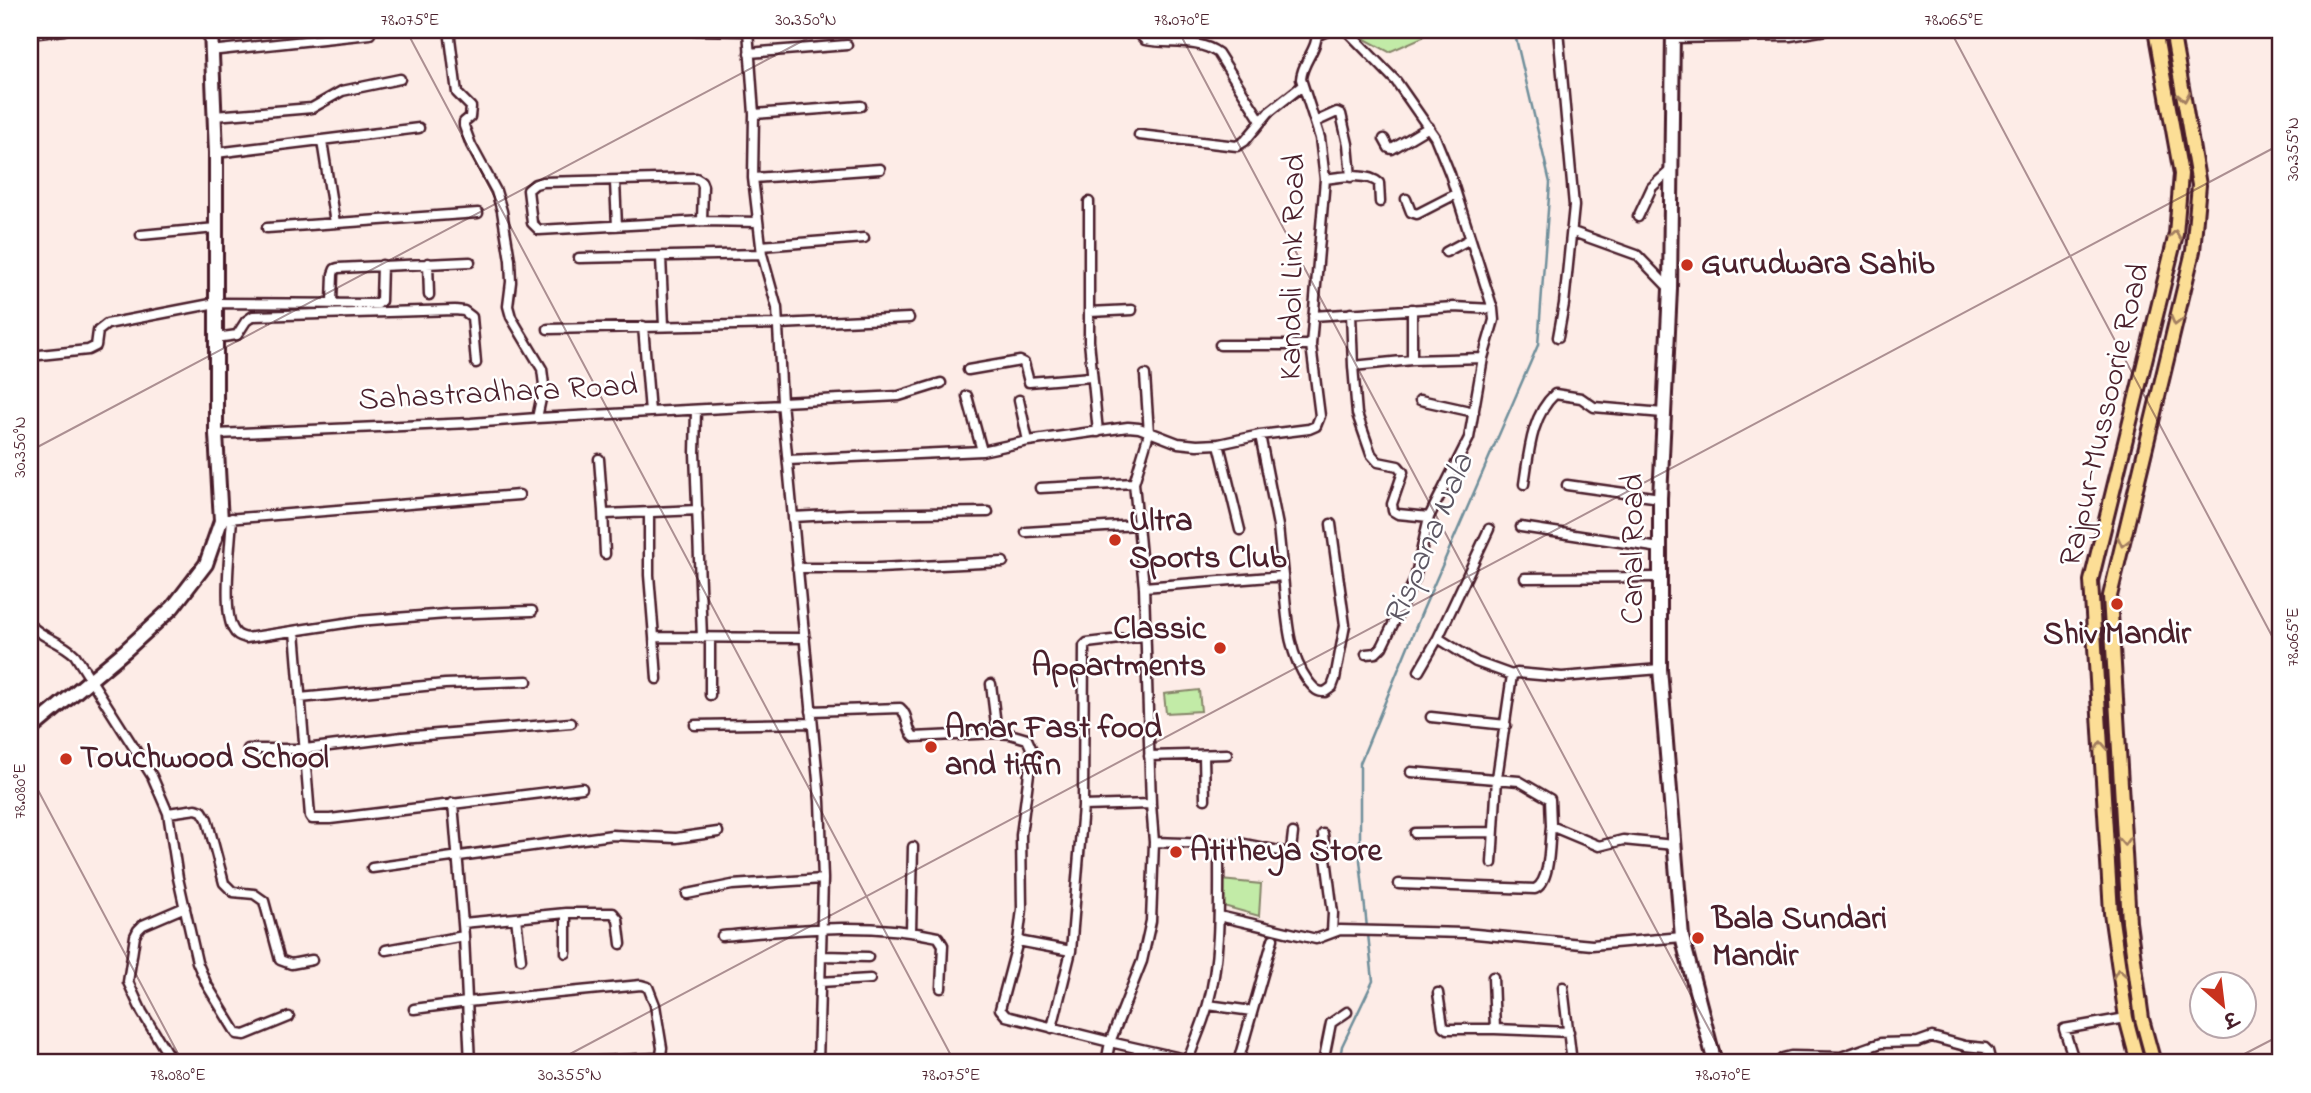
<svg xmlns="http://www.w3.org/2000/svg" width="2311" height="1093" font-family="'Indie Flower','Playpen Sans Deva',sans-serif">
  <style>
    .green { fill: #c2eba7; stroke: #868569; stroke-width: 2 }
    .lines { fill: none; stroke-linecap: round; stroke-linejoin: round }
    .stream { stroke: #708f9b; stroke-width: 2.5 }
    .street-casing { stroke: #4a1f2b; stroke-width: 13 }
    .secondary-casing { stroke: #4a1f2b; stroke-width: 18 }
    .primary-casing { stroke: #4a1f2b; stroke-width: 18 }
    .street { stroke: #fff; stroke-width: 8 }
    .secondary { stroke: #fff; stroke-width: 12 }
    .primary { stroke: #fcde96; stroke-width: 12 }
    .oneway { stroke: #a37e60 }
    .ticks { fill: none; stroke: #4a1f2b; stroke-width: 2; stroke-opacity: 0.45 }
    .poi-dot { fill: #c8321e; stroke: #fff; stroke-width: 2.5 }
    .labels { text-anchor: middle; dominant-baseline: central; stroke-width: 5; stroke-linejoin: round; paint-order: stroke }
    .poi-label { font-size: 32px; font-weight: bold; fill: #4a1f2b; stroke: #fff; text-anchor: start }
    .street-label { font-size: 32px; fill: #4a1f2b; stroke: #fff }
    .water-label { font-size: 33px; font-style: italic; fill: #5d5763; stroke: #fff }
    .neatline { fill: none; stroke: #4a1f2b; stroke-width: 2.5 }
    .ticks-label { font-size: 18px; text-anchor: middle; fill: #4a1f2b }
  </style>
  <rect width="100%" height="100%" fill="#fdece7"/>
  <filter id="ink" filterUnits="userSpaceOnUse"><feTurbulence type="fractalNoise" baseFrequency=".0143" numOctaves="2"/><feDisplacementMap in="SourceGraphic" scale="14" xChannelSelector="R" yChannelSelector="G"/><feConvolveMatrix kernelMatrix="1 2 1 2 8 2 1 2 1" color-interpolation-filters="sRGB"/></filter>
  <g filter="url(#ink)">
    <path class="green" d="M 1348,30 L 1429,30 L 1423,37 L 1389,52 Z
      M 1199,690 L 1201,711 L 1166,713 L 1164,694 Z
      M 1221,880 L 1261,884 L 1259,916 L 1220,905 Z"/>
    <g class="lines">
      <path class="stream" d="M 1367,928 L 1360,860 L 1360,763 L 1422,612 L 1538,345 L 1550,183 L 1514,30
        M 1339,1063 L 1342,1046 L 1373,981 L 1368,934"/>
      <g class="street-casing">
        <path id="street" d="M 451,30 L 450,38 L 457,93 L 471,107 L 470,117 L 464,122 L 464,126 L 471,145 L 496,191 L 502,211 L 510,260 L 511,282 L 508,306 L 511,317 L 542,369 L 544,385 L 537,418
          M 690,30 L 748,31
          M 748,30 L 754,114 L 753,178 L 762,254 L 777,308 L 782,402 L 820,801 L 823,879 L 818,1063
          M 1140,30 L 1142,37 L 1145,40 C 1169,45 1197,38 1218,53 L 1261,121
          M 1346,30 L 1396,81 L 1435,137 L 1450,174 L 1493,309 L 1494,320 L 1483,358 L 1469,438 L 1429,517 L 1415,579 L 1382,647 L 1376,653 L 1366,654
          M 1558,30 L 1574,206 L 1564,304 L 1558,337
          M 30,34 L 64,30
          M 1318,35 L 1330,30
          M 1672,38 L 1790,36 L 1826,30
          M 210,51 L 370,34
          M 749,53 L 847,45
          M 754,114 L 861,106
          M 214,116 L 312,108 L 342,91 L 400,79
          M 1315,122 L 1337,112 L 1341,114 L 1348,144 L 1351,177
          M 1139,135 L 1237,146 L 1245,141 L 1269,112 L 1302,86
          M 1384,139 L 1389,148 L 1392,149 L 1429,127
          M 322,141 L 335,223
          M 216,153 L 419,128
          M 753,178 L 880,169
          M 1325,179 C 1341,177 1367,172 1379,183 L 1380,202
          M 615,182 L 617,226
          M 1406,199 L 1411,212 L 1417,214 L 1456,194
          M 1089,202 L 1089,341 L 1098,432
          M 1638,217 L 1652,187 L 1673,168
          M 702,221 L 703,186 L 701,181 L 696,178 L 543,182 L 535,184 L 528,190 L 532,223 L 539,230 L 702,221 L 758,222
          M 267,228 L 478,213
          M 1573,232 L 1637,255 L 1670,289
          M 141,235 L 216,228
          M 761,246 L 864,238
          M 1446,252 L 1470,239
          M 661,257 L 664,326
          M 579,258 L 762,254
          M 428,263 L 429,295
          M 332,302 L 333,274 L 335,269 L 338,268 L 470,262
          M 1412,309 L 1412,360
          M 1089,312 L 1132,310
          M 1351,313 L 1353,366 L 1412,360 L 1483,358
          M 1313,316 L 1454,307 L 1493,309
          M 643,326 L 650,412
          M 548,329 L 779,324 L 909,318
          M 216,338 L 237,335 L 246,321 L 253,316 L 455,310 L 464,311 L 472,317 L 476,363
          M 1220,345 L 1311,345
          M 30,356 L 88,350 L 96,346 L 98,331 L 107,324 L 216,303 L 378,304 L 381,301 L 382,265
          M 1353,366 L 1357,414 L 1371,454 L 1378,462 L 1398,466 L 1403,472 L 1392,504 L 1393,511 L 1398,514 L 1429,517
          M 968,370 L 1020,361 L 1024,363 L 1029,382 L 1091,377
          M 1145,375 L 1149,433 L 1134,483 L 1144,587 L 1151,804 L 1154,842 L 1151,921 L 1142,961 L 1110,1042 L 1185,1059 L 1190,1055 C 1196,1038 1204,1021 1208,1004 C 1221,958 1219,899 1219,852 L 1215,845 L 1212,844 L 1154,842
          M 967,396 L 982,451
          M 1019,400 L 1028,441
          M 1420,400 L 1474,412
          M 782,402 L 899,396 L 941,383
          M 696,410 L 695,453 L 702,638
          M 216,434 L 471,423 L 537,418 L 783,405
          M 1260,435 L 1278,526 L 1283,576
          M 1219,444 L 1240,530
          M 599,459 L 603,511 L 606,514 L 698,510
          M 788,460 L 982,451 L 1028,441 L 1128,427 L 1139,428 L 1178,443 L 1197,445 L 1219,444 L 1260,435 L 1309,429 L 1316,426 L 1320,416 L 1311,345 L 1325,179 L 1320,138 L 1301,79 C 1302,61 1320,48 1316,30
          M 1524,484 C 1529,453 1531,416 1555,394 L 1581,398 L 1594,407 L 1663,413
          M 1567,485 L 1660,498
          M 1040,488 L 1134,483
          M 603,511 L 605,554
          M 649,513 L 649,575 L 654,637 L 805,638
          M 793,517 L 850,514 L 988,512
          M 232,518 C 231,541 222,610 233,629 C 236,635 240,636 246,638 L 358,621 L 446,614 L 532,611
          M 227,519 L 519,495
          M 1521,527 L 1660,548
          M 1026,532 L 1137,525
          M 797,568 L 879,568 L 1003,562
          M 1525,578 L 1661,577
          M 1144,587 L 1283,576 C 1287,612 1286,651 1308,681 C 1314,688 1316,692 1325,692 L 1332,687 L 1335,679 L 1345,625 L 1331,524
          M 30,625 C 42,638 61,641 75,655 L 152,776 L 168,813 L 178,878 L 197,962 L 207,985 L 237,1034 L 245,1035 L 289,1017
          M 295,631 L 310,816 L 312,819 L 330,819 L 582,788
          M 1145,636 L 1087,643 L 1084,646 L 1083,806 L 1151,804
          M 654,637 L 657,679
          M 1438,638 L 1476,662 L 1512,675
          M 1419,671 L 1438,638 L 1489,529
          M 991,684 L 997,733
          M 710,695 L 710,638
          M 300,698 L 445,684 L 527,681
          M 811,711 L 900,708 C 909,715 906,729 914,737 L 997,733 L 1010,734 L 1027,739 L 1032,750 L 1021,835 L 1022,909 L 1018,941 L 1000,1009 L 1006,1016 L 1110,1042 L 1106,1063
          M 1431,717 L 1506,725
          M 695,725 L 811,723
          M 248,749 L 305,749 L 402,737 L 571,723
          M 1149,756 L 1227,754
          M 1204,756 L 1205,799
          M 1411,772 L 1519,781 L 1550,799 L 1551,826
          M 453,803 L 464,936 L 470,1063
          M 168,813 L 196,809 L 202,811 L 207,819 L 224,883 L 233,892 L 254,894 L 264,901 L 280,960 L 291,964 L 312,960
          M 1415,833 L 1493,832
          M 1323,834 L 1333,913 L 1332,932
          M 1215,845 L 1245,844 L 1289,853 L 1291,850 L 1293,833
          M 1492,863 L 1497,778 L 1512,675 L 1517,673 L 1562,677 L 1660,669
          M 372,868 L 612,835 L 676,838 L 718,832
          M 1399,884 L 1535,889 C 1551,881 1549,843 1551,826 L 1599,846 L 1623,840 L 1674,845
          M 687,894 L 732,885 L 823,879
          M 566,913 L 566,953
          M 1219,916 L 1316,939 L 1340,930 L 1465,933 L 1592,945 L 1682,937
          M 516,918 L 521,959
          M 463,923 L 566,913 L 613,913 L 618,919 L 621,944
          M 911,931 L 913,847
          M 722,936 C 794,930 867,921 938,937 L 943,945 L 941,988
          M 1018,941 L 1071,951
          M 386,950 L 464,936
          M 821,956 L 868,957
          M 1493,977 L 1495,1029
          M 820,982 L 870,979
          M 1563,987 L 1572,1063
          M 1438,993 L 1443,1026 L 1447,1029 L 1495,1029 L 1569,1032
          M 1208,1005 L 1252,1011
          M 414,1009 L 467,1002 L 641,985 L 648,987 L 655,1005 L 662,1048 L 661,1055 L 657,1058 L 568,1063
          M 1052,1028 L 1071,951 L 1083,806
          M 1240,1055 L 1273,939
          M 173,1063 L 142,1012 L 128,982 L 135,936 L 138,930 L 143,925 L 185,907
          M 1323,1063 L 1331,1023 L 1347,1012
          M 1778,1063 L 1783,1058 L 1791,1056 L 1841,1057 L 1881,1043 L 1918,1042 L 1932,1037 L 1965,1046 L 1985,1048 L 1988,1051 L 1991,1063
          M 2075,1063 L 2064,1029 L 2126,1018"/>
      </g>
      <g class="secondary-casing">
        <path id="secondary" d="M 1673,30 L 1670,289 L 1660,498 L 1660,669 L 1682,937 L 1715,1063
          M 30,730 L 126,650 L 173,607 L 206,564 L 221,521 L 216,434 L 216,153 L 211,30"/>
      </g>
      <g class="primary-casing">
        <path id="primary" d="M 2138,1063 L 2126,1018 L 2111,913 L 2091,581 L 2176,234 L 2181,174 L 2155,30
          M 2154,1063 L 2142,1019 L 2129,922 L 2110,596 L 2193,251 L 2199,185 L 2172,30"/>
      </g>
      <use href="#street" class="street"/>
      <use href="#secondary" class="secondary"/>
      <use href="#primary" class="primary"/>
    </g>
    <defs><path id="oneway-chevron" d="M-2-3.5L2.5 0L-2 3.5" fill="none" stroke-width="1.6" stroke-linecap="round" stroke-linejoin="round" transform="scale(1.75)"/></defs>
    <g class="oneway">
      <use href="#oneway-chevron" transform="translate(2184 97) rotate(80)"/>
      <use href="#oneway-chevron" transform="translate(2175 235) rotate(-81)"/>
      <use href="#oneway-chevron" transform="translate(2176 321) rotate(104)"/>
      <use href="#oneway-chevron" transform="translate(2123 542) rotate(104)"/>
      <use href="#oneway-chevron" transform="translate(2101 746) rotate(-93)"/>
      <use href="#oneway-chevron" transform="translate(2124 841) rotate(87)"/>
      <use href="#oneway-chevron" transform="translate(2119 973) rotate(-98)"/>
    </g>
  </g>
  <path class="ticks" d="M 406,30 L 955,1063M 1178,30 L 1727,1063M 1950,30 L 2281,653M 30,451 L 823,30M 30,775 L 183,1063M 553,1063 L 2281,144M 2227,1063 L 2281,1035"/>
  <g class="poi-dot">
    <circle cx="1687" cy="265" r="7"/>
    <circle cx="1115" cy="540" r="7"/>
    <circle cx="2117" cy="604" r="7"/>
    <circle cx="1220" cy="648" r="7"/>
    <circle cx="931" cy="747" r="7"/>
    <circle cx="66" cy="759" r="7"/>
    <circle cx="1176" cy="852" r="7"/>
    <circle cx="1698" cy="938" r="7"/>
  </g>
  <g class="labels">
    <g class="poi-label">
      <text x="1701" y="265">Gurudwara Sahib</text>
      <text x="1129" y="522">Ultra<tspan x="1129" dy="37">Sports Club</tspan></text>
      <text x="1206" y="630" text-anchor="end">Classic<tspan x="1206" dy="37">Appartments</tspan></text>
      <text x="2117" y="635" text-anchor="middle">Shiv Mandir</text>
      <text x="945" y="729">Amar Fast food<tspan x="945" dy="37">and tiffin</tspan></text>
      <text x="80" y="759">Touchwood School</text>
      <text x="1190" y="852">Atitheya Store</text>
      <text x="1712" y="920">Bala Sundari<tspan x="1712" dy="37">Mandir</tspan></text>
    </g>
    <g class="street-label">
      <text transform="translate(1294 267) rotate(-89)">Kandoli Link Road</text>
      <text transform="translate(498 394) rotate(-3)">Sahastradhara Road</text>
      <text transform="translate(2106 415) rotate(-77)">Rajpur-Mussoorie Road</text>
      <text transform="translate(1634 549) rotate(-90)">Canal Road</text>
    </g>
    <g class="water-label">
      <text transform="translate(1430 540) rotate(-67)">Rispana Nala</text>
    </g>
  </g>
  <rect width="2311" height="1093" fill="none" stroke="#fff" stroke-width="77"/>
  <g transform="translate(2223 1005) rotate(152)"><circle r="33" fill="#ffffff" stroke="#b7a5aa" stroke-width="2"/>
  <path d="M0-5L12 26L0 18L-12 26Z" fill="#c8321e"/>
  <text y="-10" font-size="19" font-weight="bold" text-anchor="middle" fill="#4a1f2b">उ</text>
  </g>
  <rect x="38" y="38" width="2234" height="1016" class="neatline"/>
  <g class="ticks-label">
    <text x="410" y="25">78.075°E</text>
    <text x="806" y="25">30.350°N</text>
    <text x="1182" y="25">78.070°E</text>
    <text x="1954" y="25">78.065°E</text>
    <text transform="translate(2292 149) rotate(-90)" y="6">30.355°N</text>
    <text transform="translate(19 447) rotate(-90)" y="6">30.350°N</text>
    <text transform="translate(2292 637) rotate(-90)" y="6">78.065°E</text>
    <text transform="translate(19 791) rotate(-90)" y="6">78.080°E</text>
    <text x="178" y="1080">78.080°E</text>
    <text x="570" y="1080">30.355°N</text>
    <text x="951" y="1080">78.075°E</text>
    <text x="1723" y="1080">78.070°E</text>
  </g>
</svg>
